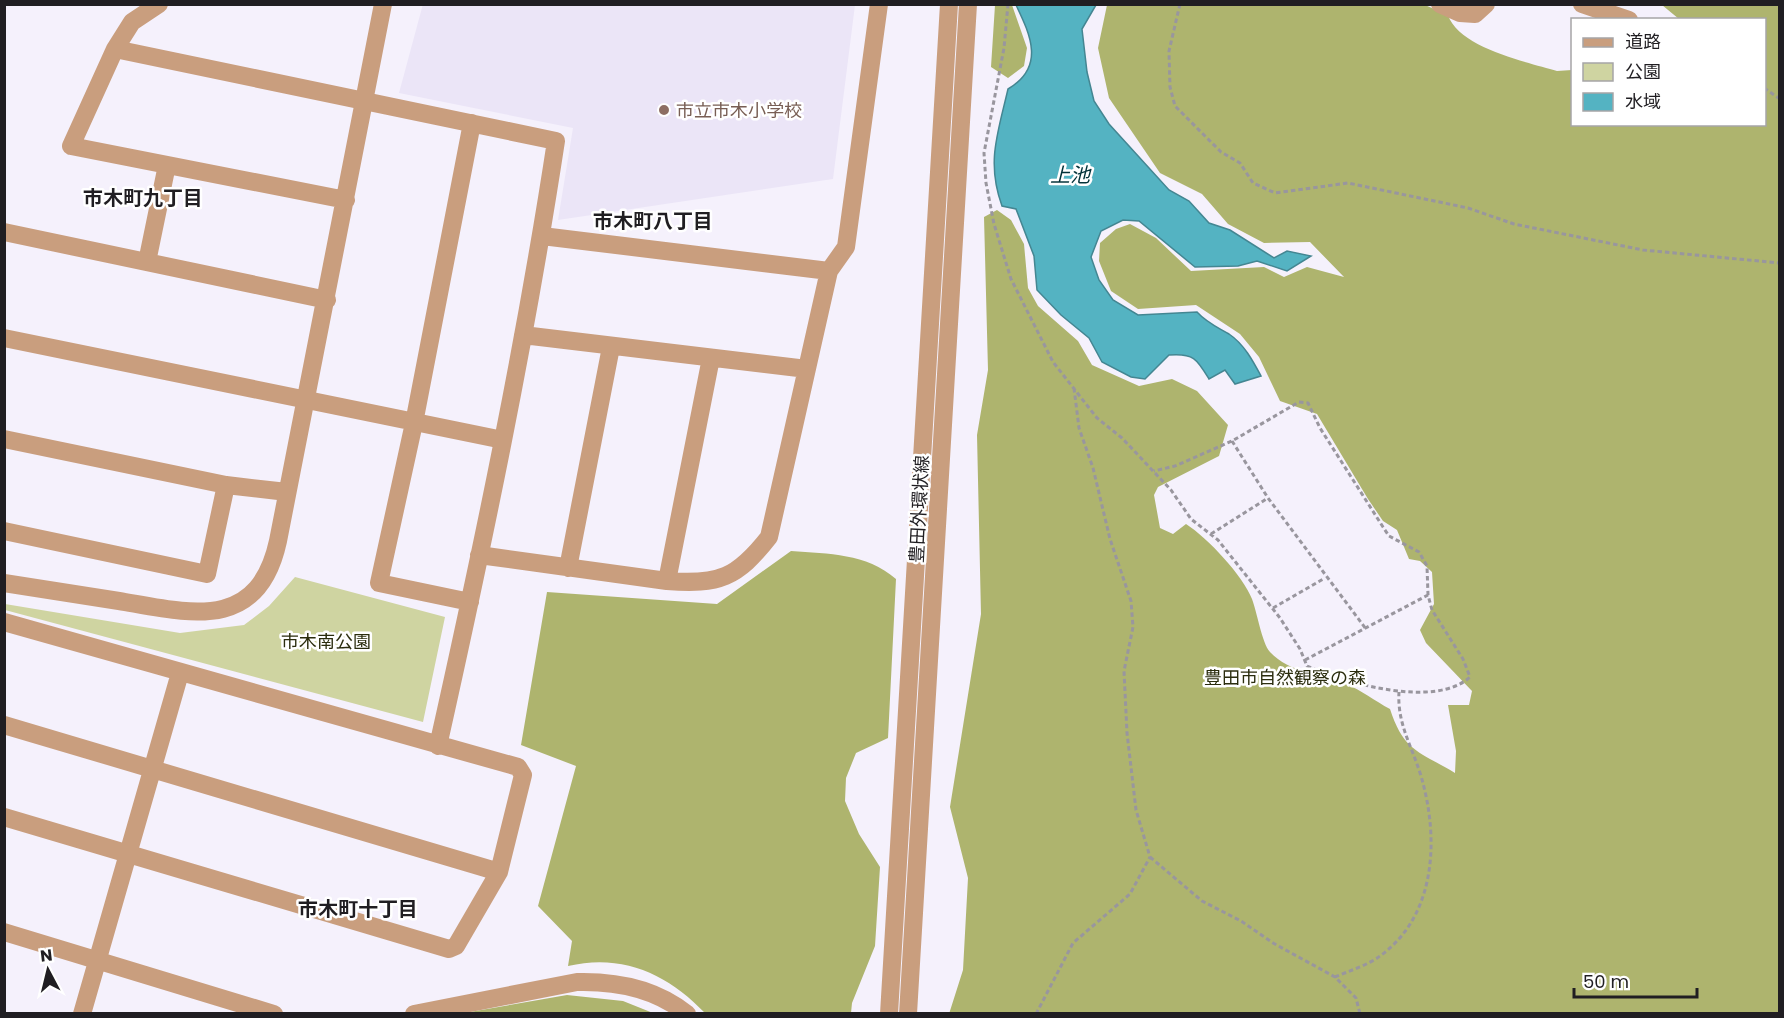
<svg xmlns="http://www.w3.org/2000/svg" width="1784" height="1018" font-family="Poppins,'Noto Sans JP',sans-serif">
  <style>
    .built { fill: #ebe5f7 }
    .green { fill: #cfd4a1 }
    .forest { fill: #aeb46e }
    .water { fill: #54b3c2; stroke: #448692; stroke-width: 1.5 }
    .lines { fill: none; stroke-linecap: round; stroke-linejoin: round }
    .path { stroke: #99969e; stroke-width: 3; stroke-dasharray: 4.5 3; stroke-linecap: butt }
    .minor { stroke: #c99e7e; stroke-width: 18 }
    .education-dot { fill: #8d6e63; stroke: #fff; stroke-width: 2 }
    .labels { text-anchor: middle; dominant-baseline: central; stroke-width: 5; stroke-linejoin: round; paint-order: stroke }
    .education-label { font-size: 18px; fill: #785e54; stroke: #fff; text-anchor: start }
    .street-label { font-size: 18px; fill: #201e22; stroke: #fff }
    .park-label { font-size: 18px; fill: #2b2d0e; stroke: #fff }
    .water-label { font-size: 20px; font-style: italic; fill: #023239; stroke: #fff }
    .neighbourhood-label { font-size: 20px; font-weight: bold; fill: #201e22; stroke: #fff }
  </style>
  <rect width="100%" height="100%" fill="#f5f1fc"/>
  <path class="built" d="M 423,4 L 855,5 L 833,179 L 558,220 L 573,128 L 399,93 Z"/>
  <path class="green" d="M 295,577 L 445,617 L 423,722 L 5,610 L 5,604 L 180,633 L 244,625 L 269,606 Z"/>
  <path class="forest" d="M 995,5 L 1012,5 L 1027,48 L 1024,66 L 1008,78 L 991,67 Z
    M 1107,5 L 1425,5 L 1448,15 C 1459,48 1527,62 1557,71 L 1572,70 L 1572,124 L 1764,124 L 1764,20 L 1679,19 L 1662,5 L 1779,5 L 1779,1013 L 949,1014 L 963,970 L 968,878 L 950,807 L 981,614 L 977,435 L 988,370 L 984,217 L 997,210 L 1011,220 L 1024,244 L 1028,288 L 1038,306 L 1078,341 L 1092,365 L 1139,386 L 1172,379 L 1197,391 L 1228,425 L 1219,456 L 1158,487 L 1154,495 L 1160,528 L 1173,534 L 1186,524 C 1208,538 1243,576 1252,599 C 1257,612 1262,643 1270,652 C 1290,673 1320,674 1346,684 C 1361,690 1375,701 1390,709 C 1404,752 1419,751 1455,773 L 1456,751 L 1448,705 L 1469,705 L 1472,691 L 1426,643 L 1420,630 L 1434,604 L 1432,572 L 1420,561 L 1409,559 L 1397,530 L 1383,521 L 1368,499 L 1317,414 L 1280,401 L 1259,357 L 1240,334 L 1196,305 L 1138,309 L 1111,291 L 1099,261 L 1100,243 L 1116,229 L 1130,224 L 1156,238 L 1191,271 L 1264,267 L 1284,277 L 1307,267 L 1344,277 L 1310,242 L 1264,243 L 1228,224 L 1202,194 L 1160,173 L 1109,98 L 1098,48 Z
    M 791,551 C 829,554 866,553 896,579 L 888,738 L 856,753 L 846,778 L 845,801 L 859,834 L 880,867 L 875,946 L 852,1003 L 851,1013 L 705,1013 C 668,974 622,953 568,966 L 572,941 L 538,906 L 576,766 L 521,745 L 547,592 L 717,604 Z
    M 567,995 L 623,1001 L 653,1013 L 464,1013 Z"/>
  <path class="water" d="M 1016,5 L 1096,5 L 1082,29 L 1087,72 L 1094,101 L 1109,124 L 1169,190 L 1189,201 L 1209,223 L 1230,230 L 1274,258 L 1287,251 L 1311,256 L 1287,271 L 1257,261 L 1238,266 L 1195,267 L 1139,221 L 1123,220 L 1101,231 L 1091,257 L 1099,280 L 1113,300 L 1138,315 L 1197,312 C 1207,323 1217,327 1229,334 C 1244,344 1253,361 1261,376 L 1235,384 L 1225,370 L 1209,379 C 1197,359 1194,353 1169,355 L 1145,379 L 1131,377 L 1102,362 L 1089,338 L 1061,315 L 1037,290 L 1034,256 L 1016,209 L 1002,206 C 986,162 998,133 1008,89 C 1045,67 1031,36 1016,5 Z"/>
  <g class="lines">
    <path class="path" d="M 1008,4 L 1004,48 L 984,153 L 986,183 L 994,224 L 1011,279 L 1053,362 L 1097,418 L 1122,438 L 1171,490 L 1191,519 L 1218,540 L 1280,618 L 1300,649 L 1307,666 C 1345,683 1435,709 1470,677 L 1463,659 L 1432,610 L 1428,595 L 1427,566 L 1419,552 L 1389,536 L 1383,527 L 1320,428 L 1308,403 L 1299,402 L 1232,441 L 1175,466 L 1154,471
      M 1180,4 L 1169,51 L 1170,87 L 1175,106 L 1221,152 L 1240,163 L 1253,183 L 1275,193 L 1348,183 L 1468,208 L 1514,224 L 1643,250 L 1780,263
      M 1764,88 L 1780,99
      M 1074,388 L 1079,428 L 1093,468 L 1110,539 L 1131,601 L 1133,627 L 1124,671 L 1127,733 L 1136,810 L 1150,857
      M 1232,441 L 1268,498 L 1366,629
      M 1211,534 L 1268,498
      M 1273,608 L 1325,578
      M 1305,660 L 1428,595
      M 1150,857 L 1202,901 L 1241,921 L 1273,943 L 1335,977 L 1356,998 L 1360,1014
      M 1335,977 C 1349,971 1368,965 1380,956 C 1437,915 1439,837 1421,776 C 1412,746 1397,724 1399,692
      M 1036,1014 L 1073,943 L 1130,894 L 1150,857"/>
    <path class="minor" d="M 159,4 L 132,22 L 115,49 L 71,146 L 346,200
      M 1440,4 L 1460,13 L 1475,14 L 1486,4
      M 1582,4 L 1629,20
      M 115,49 L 556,141 C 525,344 483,545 438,746
      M 4,232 L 327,300
      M 542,236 L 829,271
      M 147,262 L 167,165
      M 523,335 L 807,369
      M 4,338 L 503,440
      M 4,439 L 226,485 L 287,492
      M 4,531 L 207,574 L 226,485
      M 479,555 L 667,581 C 719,585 737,578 769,537 L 829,271 L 846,247 L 879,4
      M 568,568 L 611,347
      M 667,581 L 711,358
      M 4,583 C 43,589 81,595 119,601 C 189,613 258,633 278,541 L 383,4
      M 470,602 L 379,583 L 414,423 L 472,123
      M 4,622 L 518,767 L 523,775 L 499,872 L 456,946 L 449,949 L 4,817
      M 4,725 L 499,872
      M 4,932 L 274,1014
      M 82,1014 L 180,673
      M 414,1014 L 577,982 C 617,981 655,988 687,1014
      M 889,1014 L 949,4
      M 908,1014 L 968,4"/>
  </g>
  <circle class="education-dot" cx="664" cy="110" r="6"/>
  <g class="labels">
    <g class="education-label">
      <text x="676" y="110">市立市木小学校</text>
    </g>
    <g class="street-label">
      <text transform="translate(919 509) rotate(-87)">豊田外環状線</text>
    </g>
    <g class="park-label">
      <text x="326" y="641">市木南公園</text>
      <text x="1285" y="677">豊田市自然観察の森</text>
    </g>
    <g class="water-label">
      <text x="1070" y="175">上池</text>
    </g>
    <g class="neighbourhood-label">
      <text x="143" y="198">市木町九丁目</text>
      <text x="653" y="221">市木町八丁目</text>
      <text x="358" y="909">市木町十丁目</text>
    </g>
  </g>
  <rect width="1784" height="1018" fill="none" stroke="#201e22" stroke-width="12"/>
  <rect x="1571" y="18" width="195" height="108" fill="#ffffff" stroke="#a6a5a7" stroke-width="1.5"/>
  <rect x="1583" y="38" width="30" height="9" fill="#c99e7e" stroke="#a6a5a7" stroke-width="1.5"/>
  <text x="1625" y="48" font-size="18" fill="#201e22">道路</text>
  <rect x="1583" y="63" width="30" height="18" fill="#cfd4a1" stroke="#a6a5a7" stroke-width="1.5"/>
  <text x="1625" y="78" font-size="18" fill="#201e22">公園</text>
  <rect x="1583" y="93" width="30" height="18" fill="#54b3c2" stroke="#a6a5a7" stroke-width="1.5"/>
  <text x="1625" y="108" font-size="18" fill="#201e22">水域</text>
  <g transform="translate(48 970) rotate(353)" stroke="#ffffff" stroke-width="4.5" paint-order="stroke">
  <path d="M0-4.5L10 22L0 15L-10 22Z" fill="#201e22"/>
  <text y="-9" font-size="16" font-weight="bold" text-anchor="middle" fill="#201e22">N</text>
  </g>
  <path d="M1574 988v9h123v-9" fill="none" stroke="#201e22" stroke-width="3"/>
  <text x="1583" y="988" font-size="18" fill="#201e22" stroke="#ffffff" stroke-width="4.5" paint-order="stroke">50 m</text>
</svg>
